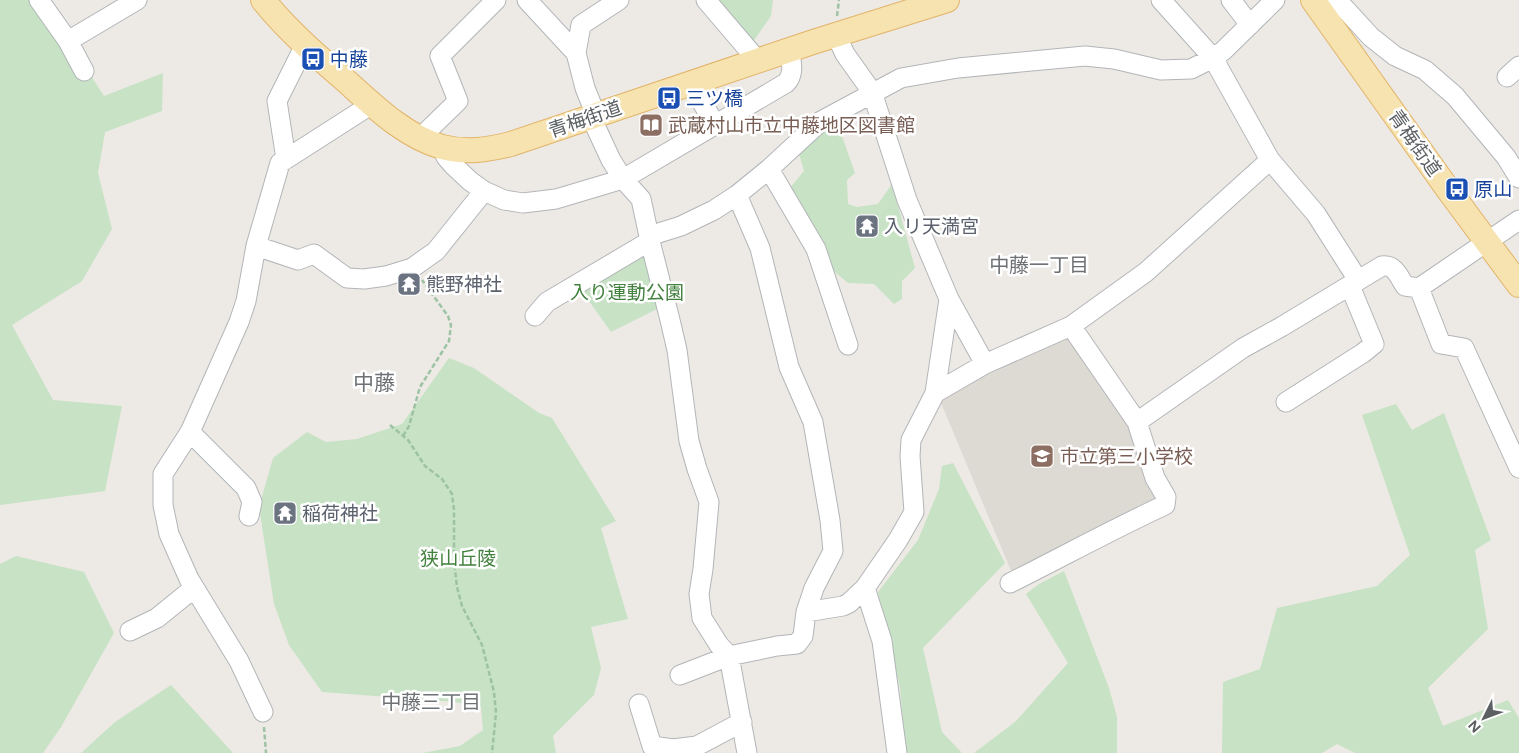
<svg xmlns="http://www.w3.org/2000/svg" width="1519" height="753" font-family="Figtree,'Noto Sans JP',sans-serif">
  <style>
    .education { fill: #ddd9d3 }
    .green { fill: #c7e2c4 }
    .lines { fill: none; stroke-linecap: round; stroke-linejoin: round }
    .minor-casing { stroke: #b2b5b8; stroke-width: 21 }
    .major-casing { stroke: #e2b368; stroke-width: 26 }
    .path { stroke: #9dc3a4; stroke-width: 2.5; stroke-dasharray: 5 2.5; stroke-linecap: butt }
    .minor { stroke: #fff; stroke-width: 19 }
    .major { stroke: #f6e3b0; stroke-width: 24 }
    .labels { text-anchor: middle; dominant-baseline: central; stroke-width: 5; stroke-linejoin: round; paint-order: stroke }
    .transit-label { font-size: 19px; fill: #164399; stroke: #fff; text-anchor: start }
    .street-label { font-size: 19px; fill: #5c6063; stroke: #fff }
    .education-label { font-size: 19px; fill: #785e54; stroke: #fff; text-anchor: start }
    .worship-label { font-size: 19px; fill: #5b616d; stroke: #fff; text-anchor: start }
    .park-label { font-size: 19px; fill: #42813e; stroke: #fff }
    .neighbourhood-label { font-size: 20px; fill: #6e7275; stroke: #fff }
    .quarter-label { font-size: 21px; fill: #6e7275; stroke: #fff }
  </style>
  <rect width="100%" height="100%" fill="#edeae5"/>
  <path class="education" d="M 1071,333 L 1135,425 L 1163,503 L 1012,573 L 939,398 L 987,371 Z"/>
  <path class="green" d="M 0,0 L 42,0 L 104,96 L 163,73 L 162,111 L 105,132 L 98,173 L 112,229 L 82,281 L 12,325 L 53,400 L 122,406 L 105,491 L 0,505 Z
    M 716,0 L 773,0 L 771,16 L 752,43 Z
    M 837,122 L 855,173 L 847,180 L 848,204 L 857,207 L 878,204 L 892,184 L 915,268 L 902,281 L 902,299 L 894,304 L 874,284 L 848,283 L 830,268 L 789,189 L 804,171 L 799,154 L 808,140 Z
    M 644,247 L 663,306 L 611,332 L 579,287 Z
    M 449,358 L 474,368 L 539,413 L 552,418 L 616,521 L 601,528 L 628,619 L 591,627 L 601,668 L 594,695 L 553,736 L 556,753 L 422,753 L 460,746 L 483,730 L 481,707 L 455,702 L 322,692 L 289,645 L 274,604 L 259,507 L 273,458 L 307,432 L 326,442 L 357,439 L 402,424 Z
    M 1396,404 L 1412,430 L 1444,413 L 1491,540 L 1475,550 L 1488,629 L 1428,688 L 1443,726 L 1508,700 L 1519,718 L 1519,753 L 1355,753 L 1337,744 L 1322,753 L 1222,753 L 1223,682 L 1260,669 L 1277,608 L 1377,586 L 1410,555 L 1362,415 Z
    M 953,463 L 1005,563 L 923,648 L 942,732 L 962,753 L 906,753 L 900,688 L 878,592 L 918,540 L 939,489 L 942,466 Z
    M 16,556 L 84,572 L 114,633 L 61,727 L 43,753 L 0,753 L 0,564 Z
    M 1064,571 L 1109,688 L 1117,717 L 1117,753 L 974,753 L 1015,722 L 1068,663 L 1026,594 L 1039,584 Z
    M 171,685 L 233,753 L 81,753 L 115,722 Z"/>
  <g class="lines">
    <g class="minor-casing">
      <path id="minor" d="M 39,0 L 68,41 L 84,71
        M 527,0 L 576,53
        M 619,0 L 581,25 L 576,53 L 585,88 L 593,108 L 591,117 L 611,160 L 623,179 L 641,199 L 650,241 L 670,320 L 677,350 L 689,441 L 697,469 L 709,502 L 703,569 L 699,594 L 702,618 L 719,645 L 729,656 L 747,753
        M 706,0 L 758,61
        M 1161,0 L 1213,58 L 1270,160 L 1316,214 L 1358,280
        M 1231,0 L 1250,25
        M 1337,0 L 1371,37 L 1395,56 L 1425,70 L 1455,96 L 1506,157 L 1519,178
        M 836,35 L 845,54 L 872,92 L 907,200 L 949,299 L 985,364
        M 68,41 L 137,0
        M 1507,77 L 1519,66
        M 691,84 L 715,124
        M 420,138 L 458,101 L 440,56 L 496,0
        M 443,147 L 446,157 L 453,165 L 470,181 L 484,191 L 504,200 L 523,203 L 556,199 L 623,179 L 786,83 C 795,74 791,62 790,50
        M 286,159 L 277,101 L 305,45
        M 769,169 L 816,249 L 848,345
        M 649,236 L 681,226 L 714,210 L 737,195 L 769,169 L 821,121 L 901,78 L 958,68 L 1085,56 L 1114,59 L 1161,70 L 1191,69 L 1213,58 L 1223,51 L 1275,0
        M 256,246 L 298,260 L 314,254 L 347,278 L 364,279 L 386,276 L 412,268 L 436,251 L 484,191
        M 1419,288 L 1441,344 L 1464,348 L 1519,468
        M 535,316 L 547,302 L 650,241
        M 1071,326 L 1146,272 L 1270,160
        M 935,393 L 985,364 L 1071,326 L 1137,422 L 1155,478 L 1166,497 L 1165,505 C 1113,529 1062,557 1010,583
        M 1286,402 L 1363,353 L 1374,344 L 1350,286
        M 1137,422 L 1243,348 L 1281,327 L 1382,266 C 1395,264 1399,277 1405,286 L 1419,288 L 1519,220
        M 190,432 L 246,488 L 252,502 L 249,516
        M 865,588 L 882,641 L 897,753
        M 806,612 L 843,606 L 849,603 L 865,588 L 898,540 L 914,512 L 910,456 L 911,440 L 935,393 L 949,299
        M 130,631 L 157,618 L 194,588
        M 680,675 L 729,656 L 777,646 L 797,644 L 803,636 L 806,612 L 814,588 L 833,551 L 830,520 L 813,422 L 789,367 L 760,248 L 737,195
        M 639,704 L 652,746 L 673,749 L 697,746 L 742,722
        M 263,712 L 239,661 L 189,579 L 169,534 L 163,505 L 163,474 L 190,432 L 239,322 L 246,301 L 256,246 L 280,163 L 372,104"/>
    </g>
    <g class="major-casing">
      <path id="major" d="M 263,0 C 287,30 316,55 345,80 C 374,106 404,136 442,147 C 466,153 487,150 511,144 L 813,42 L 947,0
        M 1313,0 L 1447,188 L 1519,285"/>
    </g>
    <path class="path" d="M 837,16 L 839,0
      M 390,425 L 408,440 L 425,466 L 442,479 L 452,494 L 454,510 L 454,561 L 457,587 L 462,606 L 482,645 L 494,692 L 496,713 L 492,753
      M 403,436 L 409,426 L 420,387 L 449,341 L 451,325 L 448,316 L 422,280
      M 264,727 L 266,753"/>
    <use href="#minor" class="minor"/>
    <use href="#major" class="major"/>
  </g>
  <defs>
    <g id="bus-square" transform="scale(1.25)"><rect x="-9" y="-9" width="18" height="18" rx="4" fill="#1a4fb4" stroke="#fff"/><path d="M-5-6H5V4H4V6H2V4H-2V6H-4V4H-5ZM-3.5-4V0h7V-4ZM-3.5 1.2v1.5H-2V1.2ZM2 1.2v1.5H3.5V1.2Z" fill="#fff"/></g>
    <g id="library-square" transform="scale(1.25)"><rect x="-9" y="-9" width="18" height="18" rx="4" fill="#8d6e63" stroke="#fff"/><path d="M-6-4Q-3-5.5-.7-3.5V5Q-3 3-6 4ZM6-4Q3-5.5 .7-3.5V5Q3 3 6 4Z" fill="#fff"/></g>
    <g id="temple-square" transform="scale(1.25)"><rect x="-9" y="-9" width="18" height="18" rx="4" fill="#6b7280" stroke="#fff"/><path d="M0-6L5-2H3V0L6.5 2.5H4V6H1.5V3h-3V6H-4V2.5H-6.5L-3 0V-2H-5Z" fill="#fff"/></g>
    <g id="school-square" transform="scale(1.25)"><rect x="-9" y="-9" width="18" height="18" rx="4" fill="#8d6e63" stroke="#fff"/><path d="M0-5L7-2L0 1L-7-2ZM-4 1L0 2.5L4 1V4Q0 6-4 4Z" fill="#fff"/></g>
  </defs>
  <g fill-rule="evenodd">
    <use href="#bus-square" x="313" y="59"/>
    <use href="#bus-square" x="669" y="98"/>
    <use href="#library-square" x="651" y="125"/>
    <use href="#bus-square" x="1457" y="189"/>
    <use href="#temple-square" x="867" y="226"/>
    <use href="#temple-square" x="409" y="284"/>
    <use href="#school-square" x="1042" y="456"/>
    <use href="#temple-square" x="285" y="513"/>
  </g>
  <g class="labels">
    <g class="transit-label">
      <text x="330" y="59">中藤</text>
      <text x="686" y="98">三ツ橋</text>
      <text x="1474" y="189">原山</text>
    </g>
    <g class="street-label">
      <text transform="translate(585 119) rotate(-19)">青梅街道</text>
      <text transform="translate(1415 143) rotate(55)">青梅街道</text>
    </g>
    <g class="education-label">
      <text x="668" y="125">武蔵村山市立中藤地区図書館</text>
      <text x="1060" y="456">市立第三小学校</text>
    </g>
    <g class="worship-label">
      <text x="884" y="226">入リ天満宮</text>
      <text x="426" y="284">熊野神社</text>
      <text x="302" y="513">稲荷神社</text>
    </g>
    <g class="park-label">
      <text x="627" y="292">入り運動公園</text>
      <text x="458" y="558">狭山丘陵</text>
    </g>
    <g class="neighbourhood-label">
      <text x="1039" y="265">中藤一丁目</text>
      <text x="431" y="702">中藤三丁目</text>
    </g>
    <g class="quarter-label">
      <text x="374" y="382">中藤</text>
    </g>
  </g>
  <g transform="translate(1484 718) rotate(228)" stroke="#ffffff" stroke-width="4" paint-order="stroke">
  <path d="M0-4L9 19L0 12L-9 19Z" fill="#5c6063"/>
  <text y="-8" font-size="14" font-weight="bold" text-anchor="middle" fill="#5c6063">N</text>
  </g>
</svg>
